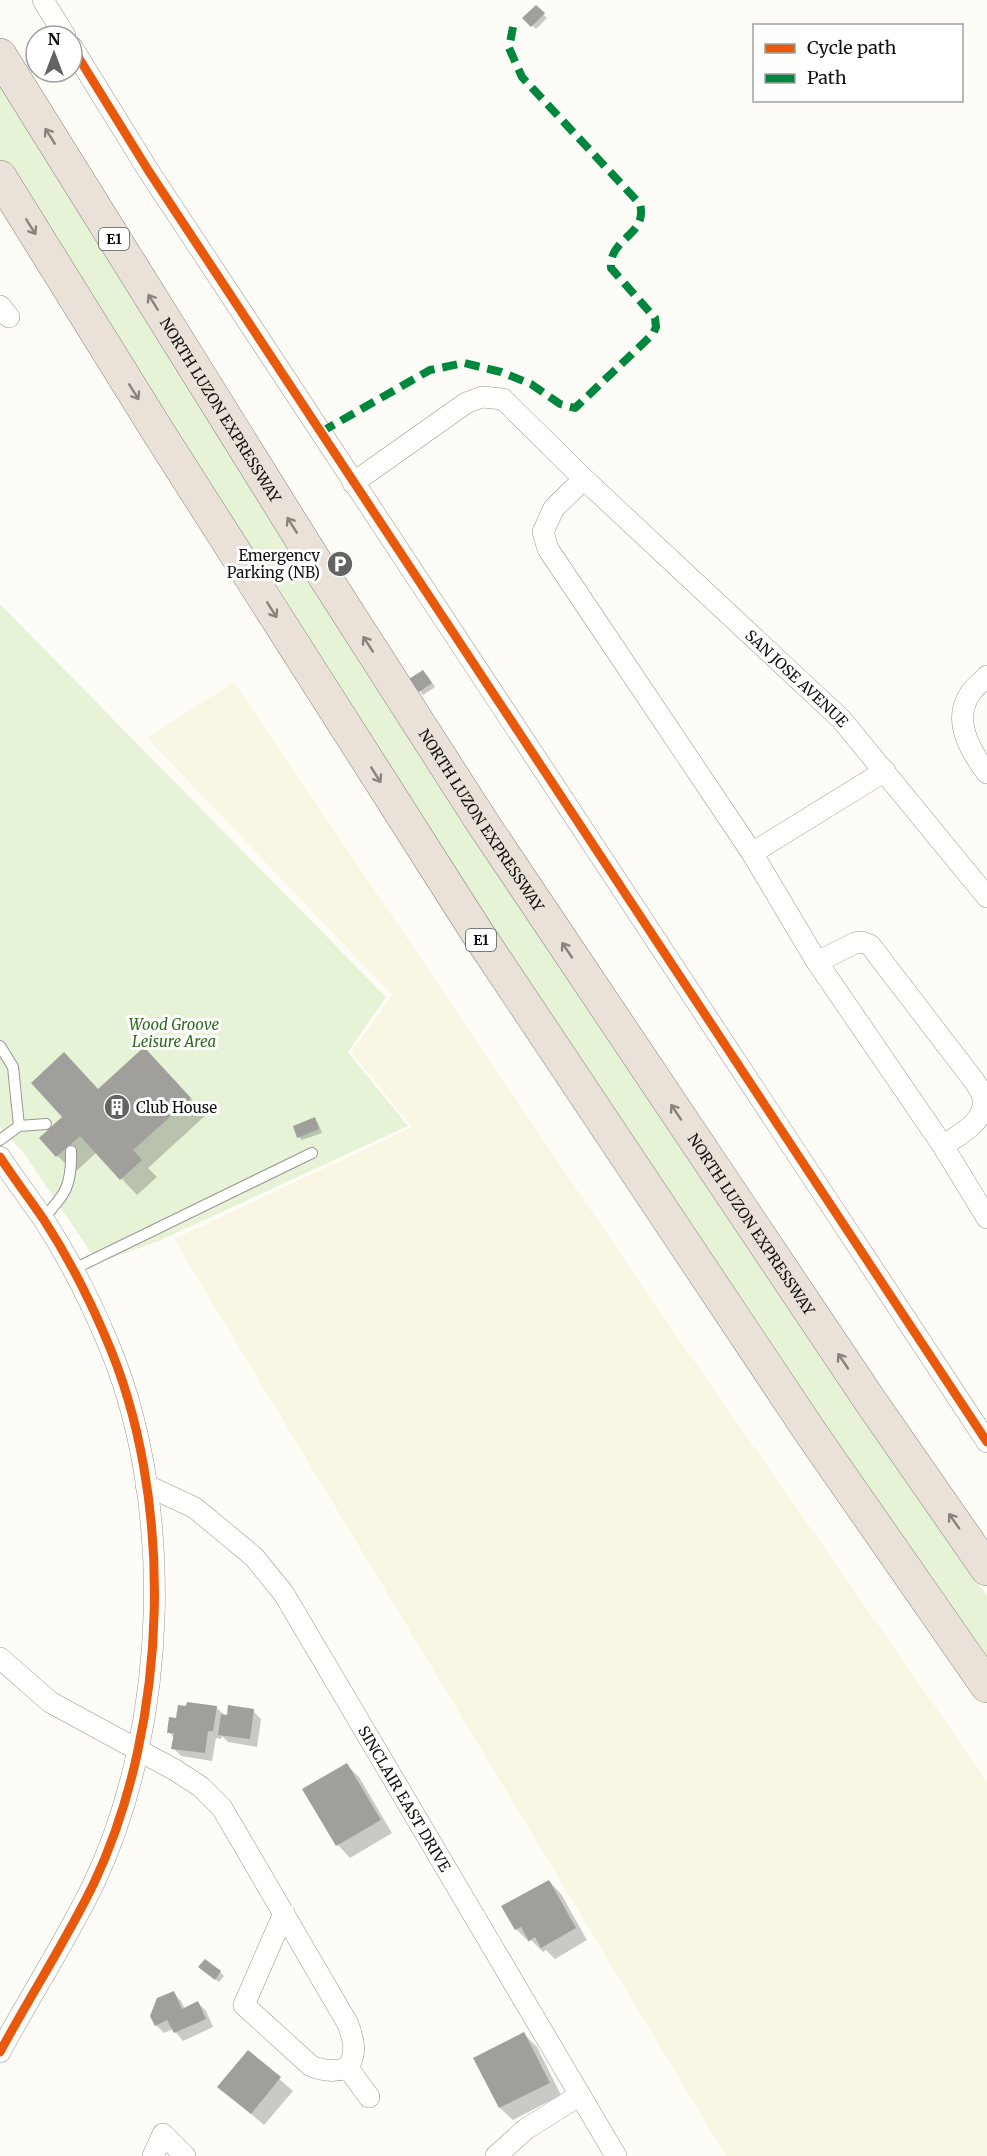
<svg xmlns="http://www.w3.org/2000/svg" width="987" height="2156" font-family="Merriweather,serif">
  <style>
    .farmland { fill: #f9f7e4 }
    .green { fill: #e7f3d7 }
    .shadow { fill: #0003 }
    .building { fill: #a19f9c }
    .lines { fill: none; stroke-linecap: round; stroke-linejoin: round }
    .lane-casing { stroke: #979795; stroke-width: 12 }
    .street-casing { stroke: #979795; stroke-width: 22 }
    .highway-casing { stroke: #858482; stroke-width: 34 }
    .lane { stroke: #fffffe; stroke-width: 10 }
    .street { stroke: #fffffe; stroke-width: 21 }
    .highway { stroke: #eae1d8; stroke-width: 33 }
    .quiet { stroke: #00873e; stroke-width: 8; stroke-dasharray: 15 8; stroke-linecap: butt }
    .cycleway-casing { stroke: #fff; stroke-width: 13 }
    .cycleway { stroke: #e8590c; stroke-width: 9 }
    .oneway { stroke: #88837e }
    .labels { text-anchor: middle; dominant-baseline: central; stroke-width: 6; stroke-linejoin: round; paint-order: stroke }
    .shield { fill: #fff; stroke: #585858; stroke-width: 1.5 }
    .shield-label { font-size: 14px; font-weight: bold; fill: #111 }
    .street-label { font-size: 15px; fill: #111; stroke: #fff }
    .poi-label { font-size: 15px; fill: #111; stroke: #fff; text-anchor: end }
    .park-label { font-size: 15px; font-style: italic; fill: #2f6b1f; stroke: #fff }
  </style>
  <rect width="100%" height="100%" fill="#fdfcf7"/>
  <path class="farmland" d="M 234,682 L 655,1305 L 987,1781 L 987,2156 L 726,2156 L 174,1239 L 412,1127 L 351,1052 L 392,995 L 147,738 Z"/>
  <path class="green" d="M 0,80 L 919,1498 L 987,1596 L 987,1668 L 698,1246 L 0,166 Z
    M 0,604 L 386,997 L 348,1052 L 408,1126 L 161,1240 L 98,1263 L 23,1152 L 0,1127 Z"/>
  <path class="shadow" d="M 536,7 L 547,18 L 536,29 L 525,18 Z
    M 427,675 L 435,687 L 423,695 L 411,680 Z
    M 160,1065 L 206,1115 L 148,1168 L 157,1177 L 137,1195 L 97,1152 L 74,1173 L 41,1138 Z
    M 315,1119 L 318,1123 L 322,1133 L 302,1140 L 299,1137 Z
    M 216,1707 L 225,1716 L 253,1711 L 261,1719 L 257,1747 L 228,1742 L 222,1736 L 221,1739 L 216,1738 L 212,1761 L 181,1756 L 173,1748 L 174,1738 L 169,1732 L 177,1720 Z
    M 347,1765 L 359,1777 L 392,1833 L 350,1858 L 338,1845 L 304,1790 Z
    M 549,1881 L 561,1894 L 587,1940 L 555,1959 L 546,1950 L 543,1952 L 531,1940 L 529,1942 L 516,1929 Z
    M 204,1971 L 220,1972 L 224,1976 L 219,1982 Z
    M 173,1993 L 181,2001 L 185,2009 L 198,2003 L 206,2011 L 213,2027 L 183,2041 L 173,2029 L 164,2033 L 156,2025 Z
    M 524,2034 L 537,2047 L 561,2095 L 513,2120 L 500,2108 L 475,2059 Z
    M 248,2052 L 293,2091 L 264,2125 L 219,2087 Z"/>
  <path class="building" d="M 536,5 L 545,13 L 531,27 L 522,18 Z
    M 423,670 L 432,683 L 419,692 L 409,679 Z
    M 144,1047 L 191,1098 L 133,1150 L 142,1160 L 120,1180 L 80,1136 L 56,1157 L 39,1138 L 62,1117 L 31,1083 L 64,1052 L 98,1089 Z
    M 315,1117 L 319,1129 L 297,1138 L 293,1126 Z
    M 187,1702 L 217,1706 L 213,1731 L 208,1731 L 205,1753 L 171,1749 L 174,1733 L 167,1733 L 169,1717 L 176,1718 L 178,1705 L 186,1706 Z
    M 228,1705 L 254,1709 L 250,1739 L 218,1735 L 221,1714 L 227,1715 Z
    M 347,1763 L 381,1820 L 336,1846 L 302,1789 Z
    M 549,1880 L 576,1928 L 541,1948 L 535,1937 L 529,1941 L 521,1927 L 515,1930 L 501,1906 Z
    M 205,1959 L 221,1971 L 215,1980 L 198,1967 Z
    M 174,1991 L 182,2009 L 198,2001 L 206,2019 L 174,2033 L 167,2020 L 155,2026 L 150,2016 L 157,1998 Z
    M 524,2032 L 550,2083 L 499,2108 L 473,2058 Z
    M 248,2050 L 281,2077 L 251,2114 L 217,2087 Z"/>
  <g class="lines">
    <g class="lane-casing">
      <path id="lane" d="M 0,1046 L 13,1067 L 19,1126
        M 0,1140 L 19,1126 L 46,1124
        M 43,1218 C 66,1195 72,1184 71,1151
        M 74,1269 L 312,1153"/>
    </g>
    <g class="street-casing">
      <g id="street">
        <path d="M 43,0 L 65,36"/>
        <path d="M 72,47 L 148,170 L 987,1442"/>
        <path d="M 0,306 L 9,317"/>
        <path d="M 584,479 L 554,508 L 543,532 L 548,549 L 752,853 L 817,962 L 943,1146 L 987,1218"/>
        <path id="s1" d="M 353,483 L 466,403 L 482,397 L 503,399 L 584,479 L 841,719 L 987,897"/>
        <path d="M 987,676 C 982,682 974,687 970,694 C 952,720 970,751 987,773"/>
        <path d="M 752,853 L 885,771"/>
        <path d="M 817,962 L 855,943 L 862,942 L 870,945 L 975,1082 C 978,1087 983,1094 983,1100 C 986,1122 958,1135 943,1146"/>
        <path d="M 0,1157 C 14,1179 30,1199 44,1220 C 68,1257 88,1296 105,1336 C 176,1497 169,1724 94,1883 C 66,1941 30,1996 0,2052"/>
        <path id="s2" d="M 146,1485 L 195,1508 L 254,1557 L 284,1594 L 616,2156"/>
        <path d="M 0,1658 L 50,1702 L 175,1770 L 201,1787 L 222,1808 L 348,2024 C 354,2041 357,2052 348,2068 C 334,2072 324,2071 311,2066 L 244,2005 L 284,1913"/>
        <path d="M 348,2068 L 369,2097"/>
        <path d="M 153,2156 L 163,2134 L 185,2156"/>
        <path d="M 496,2156 L 526,2129 L 580,2095"/>
      </g>
    </g>
    <g class="highway-casing">
      <g id="highway">
        <path id="s3" d="M 0,55 L 323,574 L 480,819 L 871,1402 L 987,1569"/>
        <path d="M 0,177 L 157,430 L 478,934 L 811,1433 L 987,1686"/>
      </g>
    </g>
    <use href="#lane" class="lane"/>
    <use href="#street" class="street"/>
    <use href="#highway" class="highway"/>
    <path class="quiet" d="M 321,432 L 430,370 L 464,363 L 501,372 L 531,384 L 560,404 L 575,408 L 653,334 L 656,327 L 655,318 L 611,268 C 609,237 648,236 640,204 L 522,77 L 509,48 L 513,27"/>
    <g class="cycleway-casing">
      <path id="cycleway" d="M 72,47 L 148,170 L 987,1442
        M 0,1157 C 14,1179 30,1199 44,1220 C 68,1257 88,1296 105,1336 C 176,1497 169,1724 94,1883 C 66,1941 30,1996 0,2052"/>
    </g>
    <use href="#cycleway" class="cycleway"/>
  </g>
  <defs><path id="oneway-shaft" d="M-6 0H5M1.5-3L5.5 0L1.5 3" fill="none" stroke-width="1.6" stroke-linecap="round" stroke-linejoin="round" transform="scale(1.5)"/></defs>
  <g class="oneway">
    <use href="#oneway-shaft" transform="translate(50 136) rotate(-122)"/>
    <use href="#oneway-shaft" transform="translate(31 227) rotate(58)"/>
    <use href="#oneway-shaft" transform="translate(153 302) rotate(-122)"/>
    <use href="#oneway-shaft" transform="translate(134 392) rotate(58)"/>
    <use href="#oneway-shaft" transform="translate(292 525) rotate(-122)"/>
    <use href="#oneway-shaft" transform="translate(272 610) rotate(58)"/>
    <use href="#oneway-shaft" transform="translate(368 644) rotate(-123)"/>
    <use href="#oneway-shaft" transform="translate(376 775) rotate(58)"/>
    <use href="#oneway-shaft" transform="translate(567 950) rotate(-124)"/>
    <use href="#oneway-shaft" transform="translate(676 1112) rotate(-124)"/>
    <use href="#oneway-shaft" transform="translate(843 1361) rotate(-124)"/>
    <use href="#oneway-shaft" transform="translate(954 1521) rotate(-125)"/>
  </g>
  <defs>
    <g id="parking-disc" transform="scale(1.35)"><circle r="9.5" fill="#646362" stroke="#fff"/><path d="M-3.5-5.5H1a3.5 3.5 0 0 1 0 7H-1V5.5H-3.5ZM-1-3.4V-.6H.8a1.4 1.4 0 0 0 0-2.8Z" fill="#fff"/></g>
    <g id="building-disc" transform="scale(1.35)"><circle r="9.5" fill="#646362" stroke="#fff"/><path d="M-4-6H4V6H1V3H-1V6H-4ZM-2.5-4.3h1.7v1.8h-1.7ZM.8-4.3h1.7v1.8H.8ZM-2.5-1h1.7V.8h-1.7ZM.8-1h1.7V.8H.8Z" fill="#fff"/></g>
  </defs>
  <g fill-rule="evenodd">
    <use href="#parking-disc" x="340" y="564"/>
    <use href="#building-disc" x="117" y="1107"/>
  </g>
  <g class="labels">
    <g class="shield">
      <rect x="99" y="228" width="30" height="22" rx="4.5"/>
      <rect x="466" y="929" width="30" height="22" rx="4.5"/>
    </g>
    <g class="shield-label">
      <text x="114" y="239">E1</text>
      <text x="481" y="940">E1</text>
    </g>
    <g class="street-label">
      <text stroke="none"><textPath href="#s3" startOffset="418">NORTH LUZON EXPRESSWAY</textPath></text>
      <text stroke="none"><textPath href="#s1" startOffset="582">SAN JOSE AVENUE</textPath></text>
      <text stroke="none"><textPath href="#s3" startOffset="904">NORTH LUZON EXPRESSWAY</textPath></text>
      <text stroke="none"><textPath href="#s3" startOffset="1390">NORTH LUZON EXPRESSWAY</textPath></text>
      <text stroke="none"><textPath href="#s2" startOffset="416">SINCLAIR EAST DRIVE</textPath></text>
    </g>
    <g class="poi-label">
      <text x="320" y="555">Emergency<tspan x="320" dy="17">Parking (NB)</tspan></text>
      <text x="136" y="1107" text-anchor="start">Club House</text>
    </g>
    <g class="park-label">
      <text x="174" y="1024">Wood Groove<tspan x="174" dy="17">Leisure Area</tspan></text>
    </g>
  </g>
  <rect x="753" y="24" width="210" height="78" fill="#ffffff" stroke="#a0a0a0" stroke-width="1.5"/>
  <rect x="765" y="44" width="30" height="9" fill="#e8590c" stroke="#a0a0a0" stroke-width="1.5"/>
  <text x="807" y="54" font-size="18" fill="#111111">Cycle path</text>
  <rect x="765" y="74" width="30" height="9" fill="#00873e" stroke="#a0a0a0" stroke-width="1.5"/>
  <text x="807" y="84" font-size="18" fill="#111111">Path</text>
  <g transform="translate(54 54)"><circle r="28" fill="#ffffff" stroke="#a0a0a0" stroke-width="1.5"/>
  <path d="M0-4.5L10 22L0 15L-10 22Z" fill="#646362"/>
  <text y="-9" font-size="16" font-weight="bold" text-anchor="middle" fill="#111111">N</text>
  </g>
</svg>
